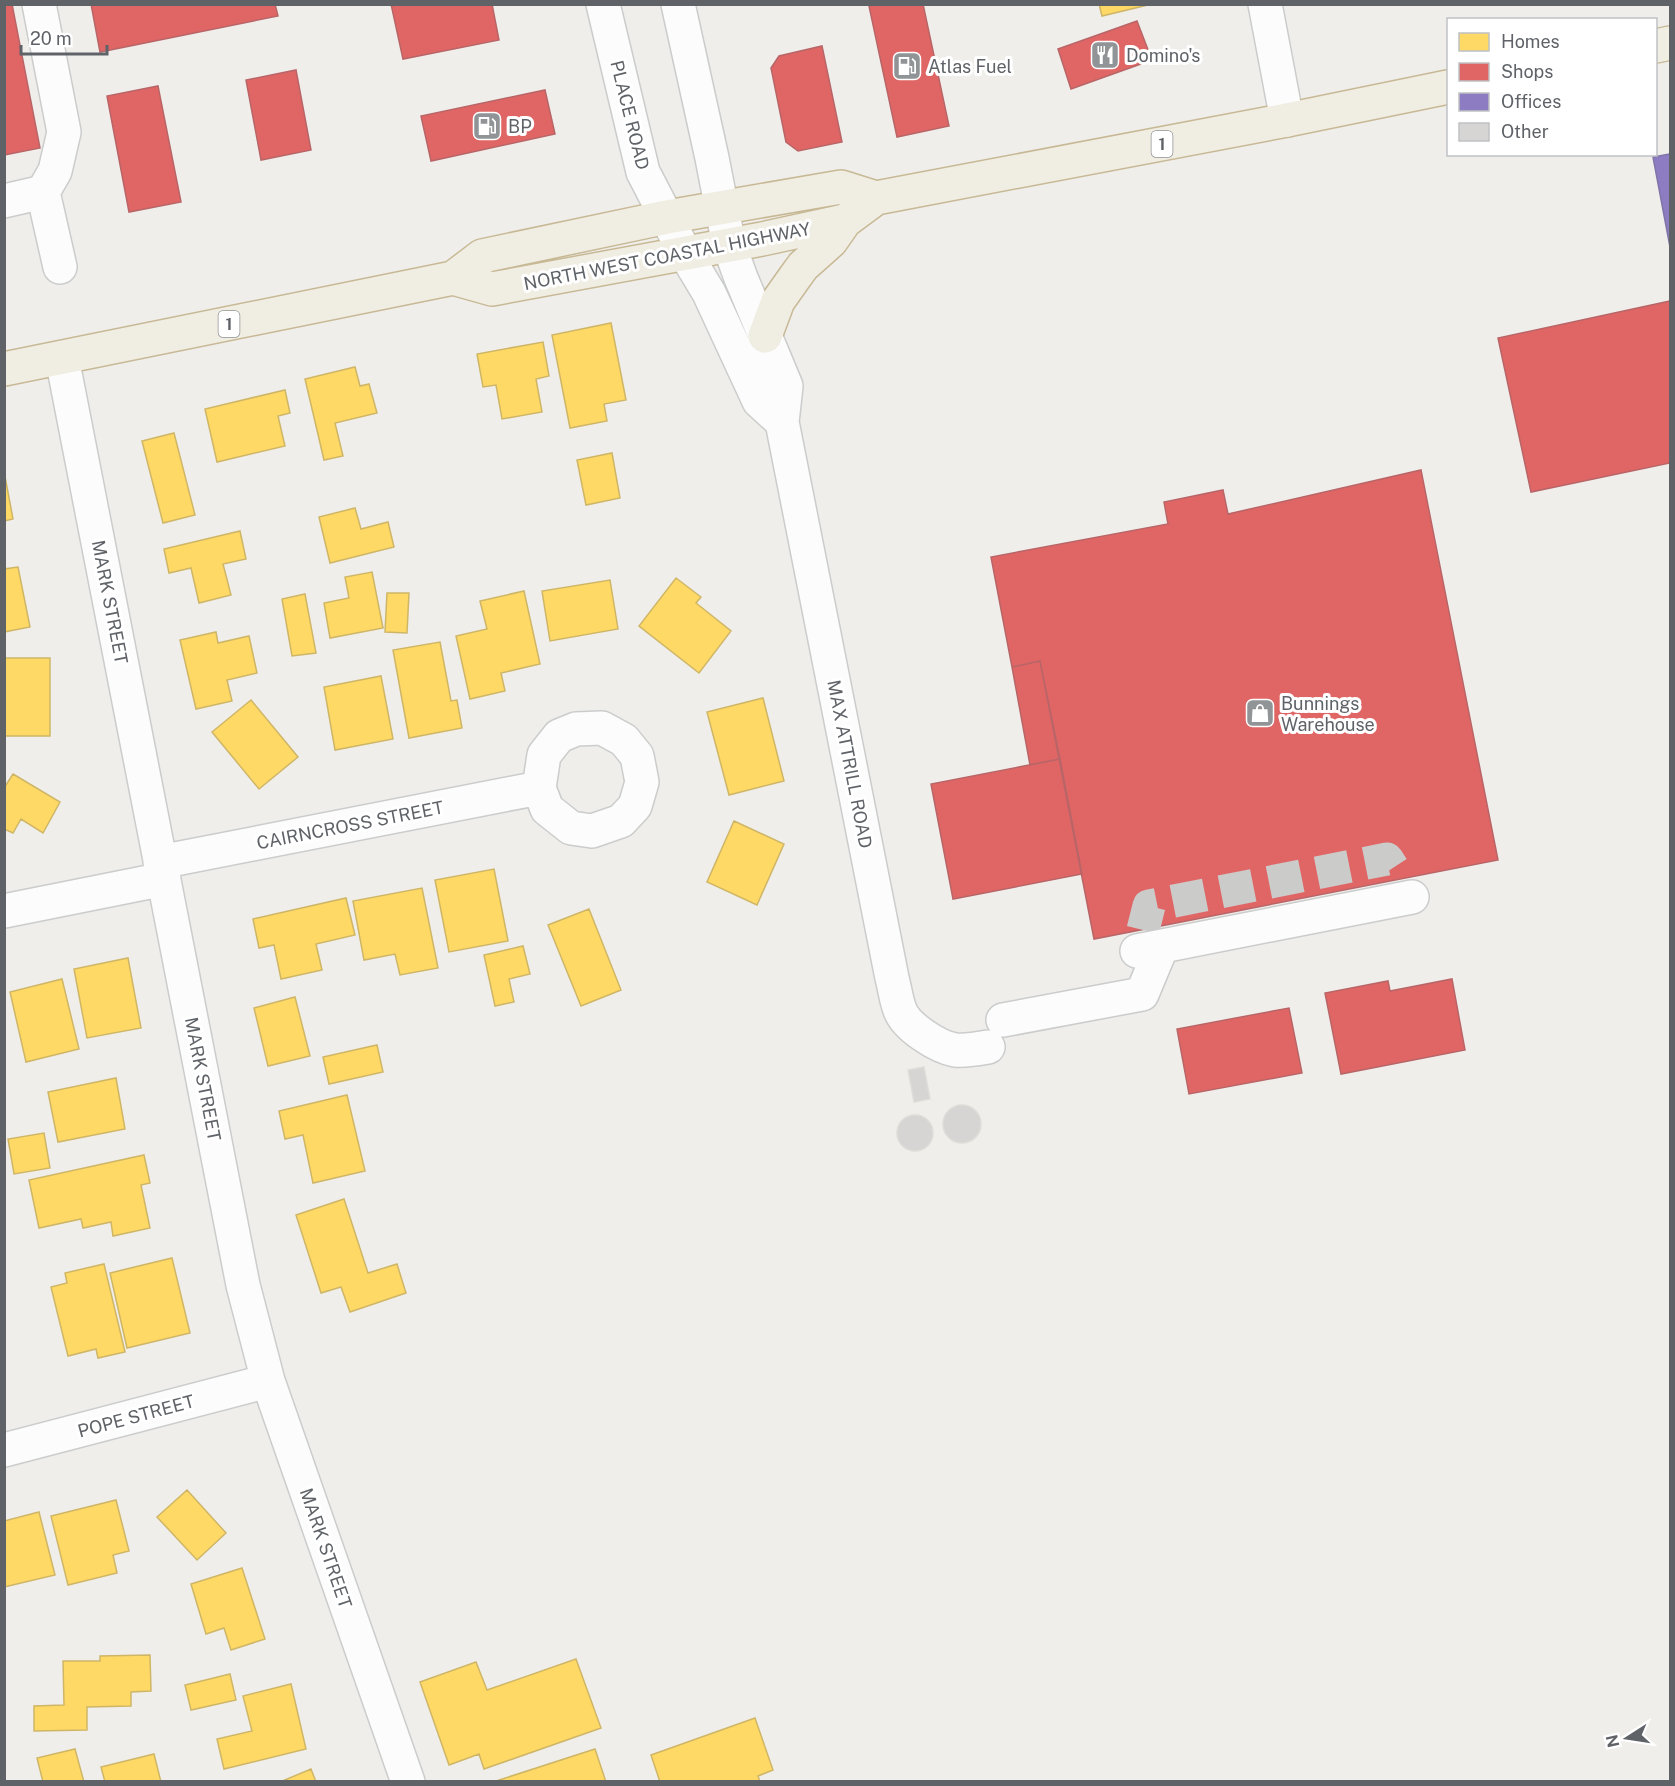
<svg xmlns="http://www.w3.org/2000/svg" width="1675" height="1786" font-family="'Public Sans',sans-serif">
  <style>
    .homes { fill: #ffd966; stroke: #cfb667; stroke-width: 1.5 }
    .shops { fill: #e06666; stroke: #b96567; stroke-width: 1.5 }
    .offices { fill: #8e7cc3; stroke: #8074a8; stroke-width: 1.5 }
    .building { fill: #d6d5d3; stroke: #deddd9; stroke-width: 1.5 }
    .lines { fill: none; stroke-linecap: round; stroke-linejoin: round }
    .minor-tunnel { stroke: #cbcbca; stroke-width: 33; stroke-dasharray: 33 16; stroke-linecap: butt }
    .minor-casing { stroke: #cbcccc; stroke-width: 36 }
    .highway-casing { stroke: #c8b996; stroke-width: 36 }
    .minor { stroke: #fdfcfc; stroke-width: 33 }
    .highway { stroke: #f0ede3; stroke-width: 33 }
    .labels { text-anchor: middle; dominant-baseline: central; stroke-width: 6; stroke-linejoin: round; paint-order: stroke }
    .shield { fill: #fff; stroke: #8f9295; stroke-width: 1.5 }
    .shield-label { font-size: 16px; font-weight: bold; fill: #5f6368 }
    .poi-label { font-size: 18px; fill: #5f6368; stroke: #fff; text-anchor: start }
    .street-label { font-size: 18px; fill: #5f6368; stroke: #fff }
  </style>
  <rect width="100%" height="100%" fill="#efeeea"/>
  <path class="homes" d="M 1099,4 L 1152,4 L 1102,16 Z
    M 611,323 L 626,400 L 604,404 L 607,421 L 570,428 L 552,335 Z
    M 543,342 L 549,376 L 536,379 L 542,412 L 502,419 L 496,385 L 483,387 L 477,354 Z
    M 355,367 L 360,386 L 369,384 L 377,413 L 335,423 L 343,456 L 324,460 L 305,379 Z
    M 285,390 L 290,413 L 278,416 L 285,446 L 217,462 L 205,409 Z
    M 174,433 L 195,515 L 163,523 L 142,441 Z
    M 612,453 L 620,498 L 586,505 L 577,460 Z
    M 4,471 L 13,519 L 4,521 Z
    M 355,508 L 361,529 L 388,522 L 394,547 L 330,563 L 319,517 Z
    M 240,531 L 246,559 L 223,564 L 231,595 L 199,603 L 191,568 L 169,573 L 164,549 Z
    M 18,567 L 30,627 L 4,632 L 4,569 Z
    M 372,572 L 383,628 L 330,638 L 324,603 L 349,598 L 345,577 Z
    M 676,578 L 701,597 L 696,603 L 731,631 L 699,673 L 639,626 Z
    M 610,580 L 618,629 L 550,641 L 542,591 Z
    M 524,591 L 540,664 L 501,673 L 505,691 L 470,699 L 456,636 L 487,629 L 480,601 Z
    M 387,593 L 409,593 L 407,633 L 385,632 Z
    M 305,594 L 316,653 L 292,656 L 282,599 Z
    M 216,632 L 218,643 L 249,636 L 257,673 L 227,680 L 232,701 L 196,709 L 180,640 Z
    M 440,642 L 451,701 L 457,700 L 462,728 L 409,738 L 393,650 Z
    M 5,658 L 50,658 L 50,736 L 5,736 Z
    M 381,676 L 393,739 L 335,750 L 324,687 Z
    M 763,698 L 784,781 L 729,795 L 707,712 Z
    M 251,700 L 298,757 L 259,789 L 212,732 Z
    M 13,774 L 60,802 L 43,833 L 21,819 L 13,833 L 4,829 L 4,788 Z
    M 734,821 L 784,844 L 757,905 L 707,882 Z
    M 494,869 L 508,941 L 449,952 L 435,880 Z
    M 422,888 L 438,968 L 400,975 L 395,954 L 364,960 L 353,901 Z
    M 346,898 L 355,935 L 316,944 L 322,970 L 281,979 L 274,945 L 259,948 L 253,919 Z
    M 589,909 L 621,990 L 581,1006 L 548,925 Z
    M 523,946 L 530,974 L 509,979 L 514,1002 L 495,1006 L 484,955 Z
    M 128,958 L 141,1028 L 87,1038 L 74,969 Z
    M 62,979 L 79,1049 L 26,1062 L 10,992 Z
    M 295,997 L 310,1056 L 268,1066 L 254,1008 Z
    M 377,1045 L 383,1072 L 329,1084 L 323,1057 Z
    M 116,1078 L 125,1129 L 58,1142 L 48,1092 Z
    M 347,1095 L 365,1171 L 313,1183 L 303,1135 L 285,1139 L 279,1111 Z
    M 44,1133 L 50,1168 L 14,1174 L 8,1139 Z
    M 144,1155 L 150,1183 L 141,1185 L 150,1228 L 113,1236 L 111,1222 L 83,1228 L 81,1219 L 39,1228 L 29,1180 Z
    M 344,1199 L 368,1273 L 397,1264 L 406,1293 L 350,1312 L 341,1287 L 321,1293 L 296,1215 Z
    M 172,1258 L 190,1333 L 127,1348 L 110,1273 Z
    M 104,1264 L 125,1352 L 98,1358 L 96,1349 L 68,1356 L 51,1287 L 67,1283 L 65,1273 Z
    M 187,1490 L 226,1533 L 197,1560 L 157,1517 Z
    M 116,1500 L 129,1551 L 113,1555 L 117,1573 L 68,1585 L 51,1516 Z
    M 39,1512 L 55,1575 L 4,1587 L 4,1521 Z
    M 242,1568 L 265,1639 L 231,1650 L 224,1628 L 206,1634 L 191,1584 Z
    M 150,1655 L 151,1691 L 131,1692 L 131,1706 L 87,1707 L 87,1730 L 34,1731 L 34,1706 L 64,1705 L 63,1661 L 100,1661 L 100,1656 Z
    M 576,1659 L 601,1728 L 484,1769 L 479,1754 L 449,1765 L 420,1682 L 476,1662 L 487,1690 Z
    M 230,1674 L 236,1700 L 191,1710 L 185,1685 Z
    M 291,1684 L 306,1749 L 224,1769 L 217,1739 L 252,1731 L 243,1696 Z
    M 755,1718 L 773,1770 L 758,1776 L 760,1782 L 660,1782 L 651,1755 Z
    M 75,1749 L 84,1782 L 43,1782 L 37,1758 Z
    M 595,1749 L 606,1782 L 497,1782 L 496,1781 Z
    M 154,1754 L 161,1782 L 105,1782 L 101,1767 Z
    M 311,1769 L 316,1782 L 280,1782 Z"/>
  <path class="shops" d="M 4,4 L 12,4 L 40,148 L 4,155 Z
    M 91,4 L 275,4 L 278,16 L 100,52 Z
    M 391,4 L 492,4 L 499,40 L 403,59 Z
    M 876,4 L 923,4 L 949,126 L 897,137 L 869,6 Z
    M 1137,21 L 1152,60 L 1071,89 L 1058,49 Z
    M 822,46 L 842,142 L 798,151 L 786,142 L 771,68 L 779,56 Z
    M 296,70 L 311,150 L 261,160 L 246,80 Z
    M 158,86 L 181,202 L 129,212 L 107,96 Z
    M 545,90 L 555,134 L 431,161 L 421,116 Z
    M 1670,301 L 1670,463 L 1531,492 L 1498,338 Z
    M 1421,470 L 1498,860 L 1094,939 L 1040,661 L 1012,667 L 991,557 L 1168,524 L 1164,502 L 1223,490 L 1228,514 Z
    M 1040,661 L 1060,759 L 1030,765 L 1012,667 Z
    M 1060,759 L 1082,874 L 953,899 L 931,784 Z
    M 1452,979 L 1465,1050 L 1341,1074 L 1325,993 L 1388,981 L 1390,991 Z
    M 1289,1008 L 1302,1073 L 1189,1094 L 1177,1029 Z"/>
  <path class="offices" d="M 1670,154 L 1670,247 L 1653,157 Z"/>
  <path class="building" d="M 924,1067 L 930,1099 L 914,1102 L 908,1070 Z
    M943 1124a19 19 0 1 1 38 0a19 19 0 1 1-38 0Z
    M897 1133a18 18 0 1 1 36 0a18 18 0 1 1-36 0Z"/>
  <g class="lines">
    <path class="minor-tunnel" d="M 1143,930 L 1149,906 L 1387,859 L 1400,879"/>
    <g class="minor-casing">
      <path id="minor" d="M 603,4 L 643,172 L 685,253 L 709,293 L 759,401 L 782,422
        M 678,4 L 712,158 L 729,245 L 741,278 L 786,386 L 782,422 L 892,978 C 895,989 896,1000 900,1010 C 906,1027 938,1047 955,1050 C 966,1051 977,1049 988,1047
        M 1265,4 L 1287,120
        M 43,192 L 60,267
        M 4,201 L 43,192 L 55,171 L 64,132 L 39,4
        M 62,358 L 243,1285 L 268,1381 L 408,1782
        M 160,862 L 539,788 L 547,809 L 571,828 L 592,831 L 621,821 L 635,806 L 642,782 L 637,756 L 624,740 L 602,728 L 576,729 L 559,736 L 544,755 L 539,788
        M 4,911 L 164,879
        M 1137,951 L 1412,897
        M 1003,1020 L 1142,994 L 1162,946
        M 4,1450 L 268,1381"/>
    </g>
    <g class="highway-casing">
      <path id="highway" d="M 1656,46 L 1670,43
        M 453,278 L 492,289 L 762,239 L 845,221 L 876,198 L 1287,120 L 1448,87
        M 765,336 L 778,301 L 795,277 L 803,266 L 831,241 L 845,221
        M 4,369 L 453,278 L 482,256 L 667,217 L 841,187 L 876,198"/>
    </g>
    <use href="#minor" class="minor"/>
    <use href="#highway" class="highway"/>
  </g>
  <defs>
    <g id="restaurant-square" transform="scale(1.5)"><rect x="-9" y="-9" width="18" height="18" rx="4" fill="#919496" stroke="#fff"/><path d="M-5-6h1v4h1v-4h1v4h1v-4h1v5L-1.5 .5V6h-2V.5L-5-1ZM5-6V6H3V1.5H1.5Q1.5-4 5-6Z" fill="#fff"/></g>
    <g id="fuel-square" transform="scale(1.5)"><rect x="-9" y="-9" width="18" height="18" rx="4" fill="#919496" stroke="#fff"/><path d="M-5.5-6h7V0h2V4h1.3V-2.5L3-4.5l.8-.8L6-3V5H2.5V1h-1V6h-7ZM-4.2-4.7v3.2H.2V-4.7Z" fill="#fff"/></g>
    <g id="shop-square" transform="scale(1.5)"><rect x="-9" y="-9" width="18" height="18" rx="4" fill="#919496" stroke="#fff"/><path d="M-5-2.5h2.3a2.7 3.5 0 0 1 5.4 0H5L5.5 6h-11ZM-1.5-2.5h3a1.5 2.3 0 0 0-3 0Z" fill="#fff"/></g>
  </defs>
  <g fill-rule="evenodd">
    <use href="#restaurant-square" x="1105" y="55"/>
    <use href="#fuel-square" x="907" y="66"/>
    <use href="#fuel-square" x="487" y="126"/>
    <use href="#shop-square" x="1260" y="713"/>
  </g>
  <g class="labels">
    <g class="shield">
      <rect x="1151.5" y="131" width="21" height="26" rx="4.5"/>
      <rect x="218.5" y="311" width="21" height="26" rx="4.5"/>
    </g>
    <g class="shield-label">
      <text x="1162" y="144">1</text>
      <text x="229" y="324">1</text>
    </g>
    <g class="poi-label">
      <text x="1126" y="55">Domino's</text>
      <text x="928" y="66">Atlas Fuel</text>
      <text x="508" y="126">BP</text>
      <text x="1281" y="703">Bunnings<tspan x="1281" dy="21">Warehouse</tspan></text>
    </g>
    <g class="street-label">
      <text transform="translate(630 115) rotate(76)">PLACE ROAD</text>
      <text transform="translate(667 256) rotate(-11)">NORTH WEST COASTAL HIGHWAY</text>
      <text transform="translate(110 602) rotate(79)">MARK STREET</text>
      <text transform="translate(850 764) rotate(79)">MAX ATTRILL ROAD</text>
      <text transform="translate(350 825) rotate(-11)">CAIRNCROSS STREET</text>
      <text transform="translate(203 1079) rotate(79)">MARK STREET</text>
      <text transform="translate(136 1416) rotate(-15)">POPE STREET</text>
      <text transform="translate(326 1548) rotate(71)">MARK STREET</text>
    </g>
  </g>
  <rect width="1675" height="1786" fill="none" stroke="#5f6368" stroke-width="12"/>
  <rect x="1447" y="18" width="210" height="138" fill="#ffffff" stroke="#bfc1c3" stroke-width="1.5"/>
  <rect x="1459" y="33" width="30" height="18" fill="#ffd966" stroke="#bfc1c3" stroke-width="1.5"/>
  <text x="1501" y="48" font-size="18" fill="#5f6368">Homes</text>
  <rect x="1459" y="63" width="30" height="18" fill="#e06666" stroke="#bfc1c3" stroke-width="1.5"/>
  <text x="1501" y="78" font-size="18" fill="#5f6368">Shops</text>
  <rect x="1459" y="93" width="30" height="18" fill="#8e7cc3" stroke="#bfc1c3" stroke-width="1.5"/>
  <text x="1501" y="108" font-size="18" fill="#5f6368">Offices</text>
  <rect x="1459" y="123" width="30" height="18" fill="#d6d5d3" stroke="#bfc1c3" stroke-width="1.5"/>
  <text x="1501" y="138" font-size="18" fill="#5f6368">Other</text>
  <g transform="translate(1627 1738) rotate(258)" stroke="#ffffff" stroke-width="4.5" paint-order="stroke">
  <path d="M0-4.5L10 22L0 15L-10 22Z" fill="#5f6368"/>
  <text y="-9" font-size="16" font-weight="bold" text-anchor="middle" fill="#5f6368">N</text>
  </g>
  <path d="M21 45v9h86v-9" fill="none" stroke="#5f6368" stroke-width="3"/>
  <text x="30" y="45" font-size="18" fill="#5f6368" stroke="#ffffff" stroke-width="4.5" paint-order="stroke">20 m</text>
</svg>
